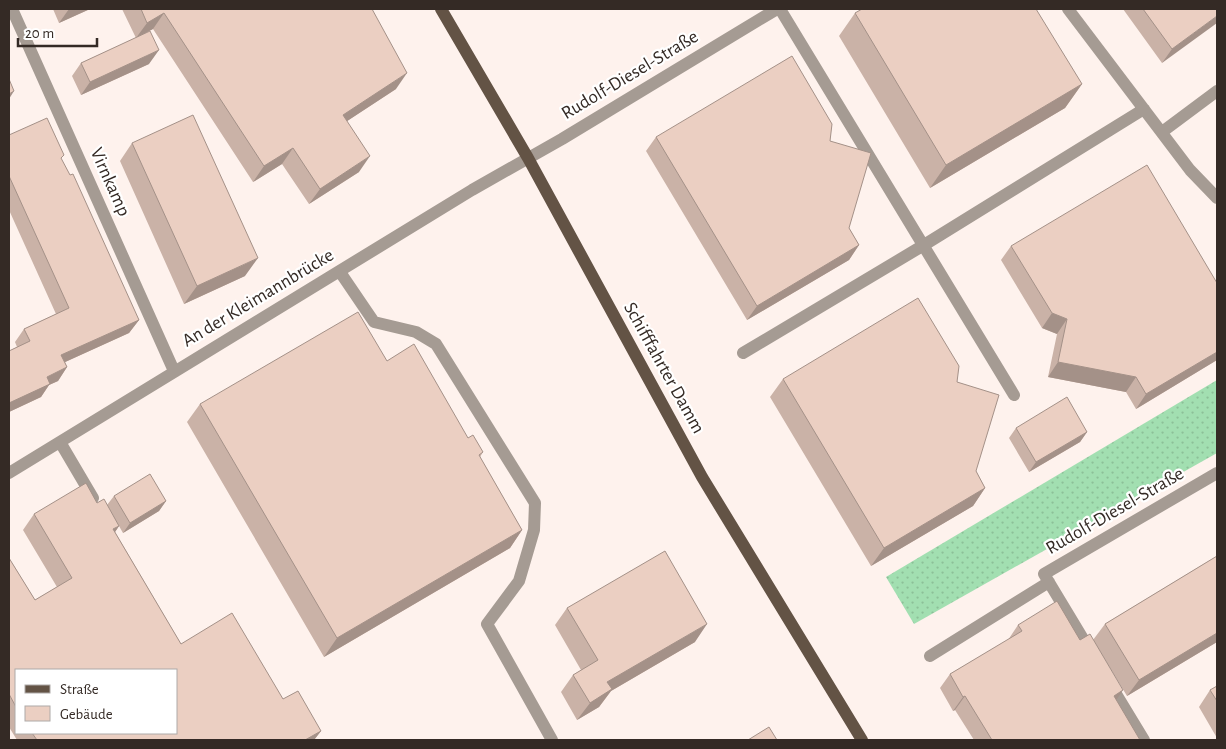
<svg xmlns="http://www.w3.org/2000/svg" width="1226" height="749" font-family="'Alegreya Sans',sans-serif">
  <style>
    .grass { fill: url(#grass-dots) }
    .lines { fill: none; stroke-linecap: round; stroke-linejoin: round }
    .minor { stroke: #a59b93; stroke-width: 12 }
    .major { stroke: #635345; stroke-width: 12 }
    .wall { fill: #cab2a7; fill-rule: evenodd }
    .shaded-wall { fill: #a49188 }
    .building { fill: #ebcfc2; stroke: #a49188 }
    .labels { text-anchor: middle; dominant-baseline: central; stroke-width: 4.5; stroke-linejoin: round; paint-order: stroke }
    .street-label { font-size: 19px; fill: #342a25; stroke: #fff }
  </style>
  <defs>
    <pattern id="grass-dots" width="8" height="8" patternUnits="userSpaceOnUse" patternTransform="scale(1.25)"><rect width="8" height="8" fill="#a2dfb1"/><path d="M2 2h.1M6 6h.1" fill="none" stroke="#8cc098" stroke-width="1.8" stroke-linecap="round"/></pattern>
  </defs>
  <rect width="100%" height="100%" fill="#fef2ed"/>
  <path class="grass" d="M 1217,380 L 1217,453 L 914,624 L 886,577 Z"/>
  <g class="lines">
    <path class="minor" d="M 12,9 L 174,371
      M 780,9 L 1014,395
      M 1068,9 L 1190,170 L 1217,198
      M 1162,132 L 1217,91
      M 340,272 L 374,322 L 416,332 L 436,344 L 535,503 L 534,530 L 519,581 L 487,624 L 552,740
      M 743,353 L 924,245 L 1144,109
      M 60,442 L 93,498
      M 9,473 L 472,190 L 562,139 L 777,9
      M 1091,652 L 1044,574 L 1217,473
      M 930,656 L 1049,582
      M 1110,684 L 1144,740"/>
    <path class="major" d="M 441,9 L 528,158 L 702,477 L 862,740"/>
  </g>
  <path class="wall" d="M 53,9 L 90,9 L 59,23 Z
    M 122,9 L 372,9 L 396,89 L 347,121 L 359,172 L 309,204 L 282,164 L 253,182 L 153,29 L 139,36 L 149,64 L 81,95 L 72,76 L 81,63 L 136,38 Z
    M 1123,9 L 1217,9 L 1162,63 Z
    M 855,13 L 1082,84 L 1065,108 L 930,188 L 839,36 Z
    M 9,135 L 61,159 L 139,320 L 129,333 L 65,362 L 67,367 L 58,381 L 49,385 L 41,397 L 9,412 L 9,351 L 17,347 L 15,342 L 24,329 L 56,314 L 9,210 Z
    M 656,137 L 830,141 L 849,228 L 859,245 L 849,260 L 747,320 L 646,151 Z
    M 132,143 L 245,276 L 184,304 L 120,161 Z
    M 1011,246 L 1217,360 L 1136,409 L 1126,392 L 1048,377 L 1057,334 L 1042,328 L 1001,260 Z
    M 387,361 L 483,452 L 480,457 L 522,530 L 510,548 L 324,657 L 187,422 L 200,404 Z
    M 783,379 L 976,471 L 985,488 L 973,506 L 871,566 L 770,397 Z
    M 1016,428 L 1087,432 L 1080,442 L 1029,472 L 1009,438 Z
    M 114,496 L 166,501 L 159,511 L 123,533 L 119,526 L 115,532 L 181,644 L 283,699 L 321,731 L 314,740 L 17,740 L 9,727 L 9,558 L 35,600 L 57,587 L 23,530 L 34,514 L 97,503 L 107,505 ZM 16,670 L 176,733 L 16,733 Z
    M 1217,556 L 1217,642 L 1127,696 L 1093,640 L 1105,624 Z
    M 567,608 L 695,642 L 611,691 L 599,707 L 577,720 L 561,692 L 573,675 L 581,670 L 555,625 Z
    M 1018,625 L 1116,700 L 1140,740 L 974,740 L 955,710 L 953,711 L 940,688 L 950,674 L 1008,640 Z
    M 1217,686 L 1217,738 L 1199,707 L 1210,690 Z"/>
  <path class="shaded-wall" d="M 69,9 L 90,9 L 59,23 Z
    M 164,13 L 153,29 L 136,38 L 147,23 Z
    M 1217,16 L 1217,23 L 1162,63 L 1172,49 Z
    M 159,50 L 149,64 L 81,95 L 90,82 Z
    M 407,73 L 396,89 L 332,131 L 343,115 Z
    M 1082,84 L 1065,108 L 930,188 L 946,165 Z
    M 14,91 L 9,99 L 9,94 Z
    M 293,148 L 282,164 L 253,182 L 264,166 Z
    M 370,156 L 359,172 L 309,204 L 320,189 Z
    M 859,245 L 849,260 L 747,320 L 757,306 Z
    M 258,258 L 245,276 L 184,304 L 197,286 Z
    M 1052,313 L 1067,319 L 1057,334 L 1042,328 Z
    M 139,320 L 129,333 L 52,368 L 61,355 Z
    M 1217,352 L 1217,360 L 1136,409 L 1146,394 Z
    M 1058,362 L 1136,377 L 1126,392 L 1048,377 Z
    M 67,367 L 58,381 L 49,385 L 41,397 L 9,412 L 9,403 L 47,377 Z
    M 1087,432 L 1080,442 L 1029,472 L 1036,462 Z
    M 985,488 L 973,506 L 871,566 L 884,548 Z
    M 166,501 L 159,511 L 123,533 L 130,523 Z
    M 119,526 L 109,541 L 113,529 Z
    M 522,530 L 510,548 L 324,657 L 337,638 Z
    M 707,624 L 695,642 L 611,691 L 599,707 L 577,720 L 590,703 L 607,682 Z
    M 1217,633 L 1217,642 L 1127,696 L 1139,680 Z
    M 1123,690 L 1113,705 L 1114,696 Z
    M 965,696 L 955,710 L 953,711 L 963,697 Z
    M 321,731 L 314,740 L 305,740 Z"/>
  <path class="building" d="M 141,9 L 372,9 L 407,73 L 343,115 L 370,156 L 320,189 L 293,148 L 264,166 L 164,13 L 147,23 Z
    M 862,9 L 1036,9 L 1082,84 L 946,165 L 855,13 Z
    M 1143,9 L 1217,9 L 1217,16 L 1172,49 Z
    M 150,31 L 159,50 L 90,82 L 81,63 Z
    M 792,56 L 832,124 L 830,141 L 871,153 L 849,228 L 859,245 L 757,306 L 656,137 Z
    M 9,79 L 14,91 L 9,94 Z
    M 193,115 L 258,258 L 197,286 L 132,143 Z
    M 47,118 L 64,155 L 61,158 L 70,175 L 73,174 L 139,320 L 61,355 L 67,367 L 47,377 L 50,384 L 9,403 L 9,351 L 30,341 L 24,329 L 69,308 L 9,176 L 9,135 Z
    M 1147,165 L 1217,283 L 1217,352 L 1146,394 L 1136,377 L 1058,362 L 1067,319 L 1052,313 L 1011,246 Z
    M 918,298 L 959,366 L 957,382 L 999,395 L 976,471 L 985,488 L 884,548 L 783,379 Z
    M 358,312 L 387,361 L 414,344 L 468,438 L 473,435 L 483,452 L 479,455 L 522,530 L 337,638 L 200,404 Z
    M 1067,397 L 1087,432 L 1036,462 L 1016,428 Z
    M 150,474 L 166,501 L 130,523 L 114,496 Z
    M 86,483 L 97,503 L 104,499 L 119,526 L 113,529 L 181,644 L 232,613 L 283,699 L 298,691 L 321,731 L 305,740 L 37,740 L 32,733 L 176,733 L 176,670 L 16,670 L 16,707 L 9,694 L 9,558 L 35,600 L 72,578 L 34,514 Z
    M 665,551 L 707,624 L 607,682 L 612,689 L 590,703 L 573,675 L 598,660 L 567,608 Z
    M 1217,556 L 1217,633 L 1139,680 L 1105,624 Z
    M 1057,601 L 1080,640 L 1090,634 L 1123,690 L 1114,696 L 1140,740 L 992,740 L 965,696 L 963,697 L 950,674 L 1022,631 L 1018,625 Z
    M 1217,686 L 1217,701 L 1210,690 Z
    M 769,727 L 777,740 L 748,740 Z"/>
  <g class="labels">
    <g class="street-label">
      <text transform="translate(630 75) rotate(-31)">Rudolf-Diesel-Straße</text>
      <text transform="translate(110 182) rotate(66)">Virnkamp</text>
      <text transform="translate(258 298) rotate(-31)">An der Kleimannbrücke</text>
      <text transform="translate(664 368) rotate(61)">Schifffahrter Damm</text>
      <text transform="translate(1115 511) rotate(-30)">Rudolf-Diesel-Straße</text>
    </g>
  </g>
  <rect width="1226" height="749" fill="none" stroke="#342a25" stroke-width="20"/>
  <rect x="15" y="669" width="162" height="65" fill="#ffffff" stroke="#aeaaa8"/>
  <rect x="25" y="685" width="25" height="8" fill="#635345" stroke="#aeaaa8"/>
  <text x="60" y="694" font-size="15" fill="#342a25">Straße</text>
  <rect x="25" y="706" width="25" height="15" fill="#ebcfc2" stroke="#aeaaa8"/>
  <text x="60" y="719" font-size="15" fill="#342a25">Gebäude</text>
  <path d="M18 38v8h79v-8" fill="none" stroke="#342a25" stroke-width="2.5"/>
  <text x="25" y="38" font-size="15" fill="#342a25" stroke="#ffffff" stroke-width="4" paint-order="stroke">20 m</text>
</svg>
